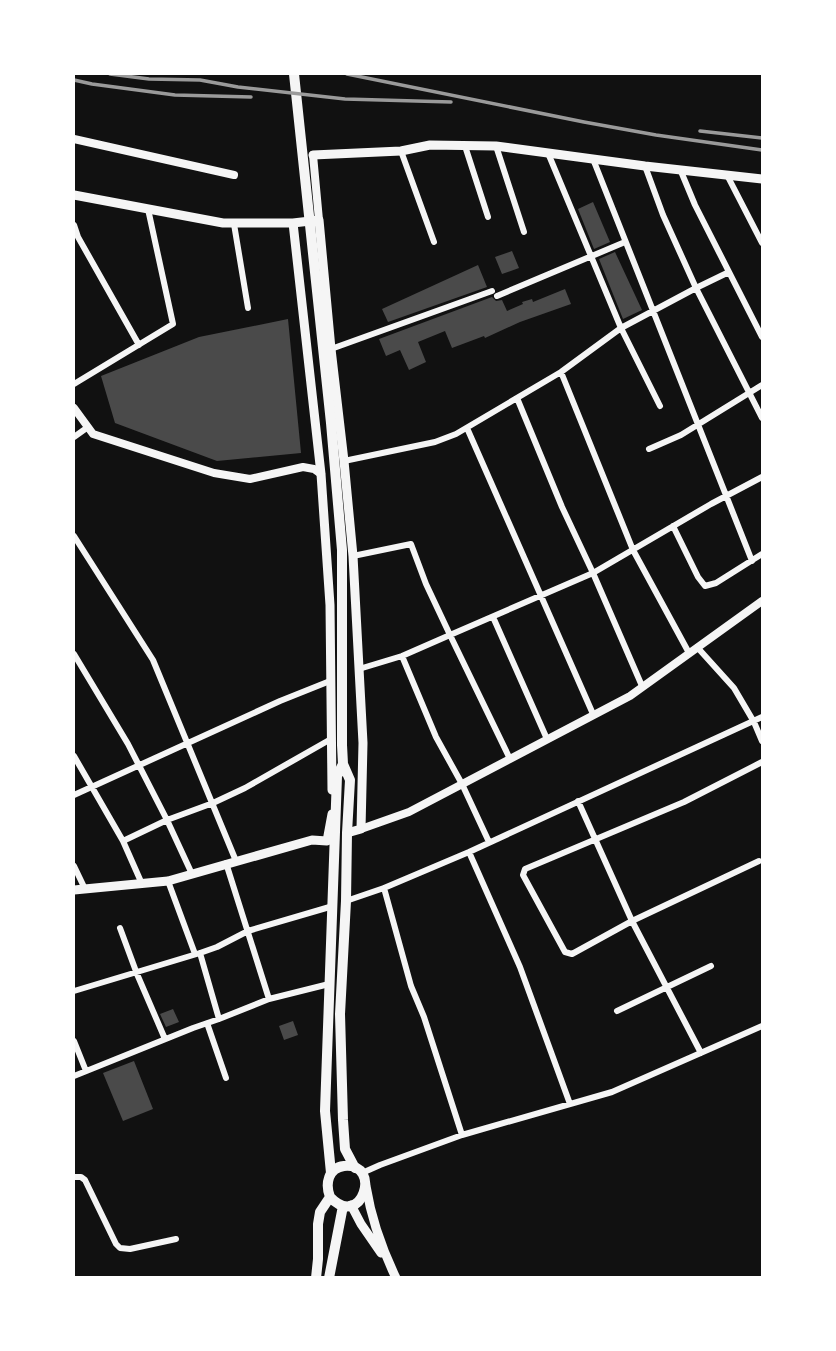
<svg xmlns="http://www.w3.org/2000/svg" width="836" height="1351" font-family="'DM Sans',sans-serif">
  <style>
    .building { fill: #4a4a4a }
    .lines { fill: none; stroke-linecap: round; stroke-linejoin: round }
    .minor { stroke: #f5f5f5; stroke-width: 6 }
    .tertiary { stroke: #f5f5f5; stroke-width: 8 }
    .secondary { stroke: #f5f5f5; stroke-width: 9 }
    .trunk { stroke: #f5f5f5; stroke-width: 10 }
    .rail { stroke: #9a9a9a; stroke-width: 3.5 }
  </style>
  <rect width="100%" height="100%" fill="#111"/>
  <path class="building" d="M 593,202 L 610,242 L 594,249 L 578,209 Z
    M 512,251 L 519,268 L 502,274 L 495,257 Z
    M 615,252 L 642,310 L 623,319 L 599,259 Z
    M 478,265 L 487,287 L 388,322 L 382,309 Z
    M 565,289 L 571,304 L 520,322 L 485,338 L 484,336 L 452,348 L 445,331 L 418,342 L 426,362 L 409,370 L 400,350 L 386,356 L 379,339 L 492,297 L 496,301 L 502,300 L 507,311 L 523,304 L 522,302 L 532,299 L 533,302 Z
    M 288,319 L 301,453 L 217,461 L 115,423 L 101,376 L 199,337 Z
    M 173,1009 L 179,1022 L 166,1027 L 160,1014 Z
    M 293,1021 L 298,1035 L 284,1040 L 279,1026 Z
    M 134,1061 L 153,1109 L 123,1121 L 103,1073 Z"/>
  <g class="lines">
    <path class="minor" d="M 465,146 L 488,217
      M 496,146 L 524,232
      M 401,151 L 434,242
      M 548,153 L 621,328 L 660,406
      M 593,159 L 752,561
      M 680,169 L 695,205 L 762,337
      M 727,175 L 762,243
      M 234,224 L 248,308
      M 74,225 L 78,237 L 139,345
      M 729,272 L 696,288 L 762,418
      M 497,296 L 625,242
      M 331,349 L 492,291
      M 561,372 L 633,550 L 689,653
      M 74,384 L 173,324 L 148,209
      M 467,428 L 593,714
      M 74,437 L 88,427
      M 649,449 L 681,435 L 762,385
      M 344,461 L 435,442 L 456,434 L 561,372 L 621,328 L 696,288 L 663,215 L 645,166
      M 673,526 L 698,577 L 705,586 L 716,583 L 762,554
      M 74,536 L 153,660 L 236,861
      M 353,556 L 411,544 L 426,584 L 450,635 L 593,573 L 562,507 L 517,398
      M 493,617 L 547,739
      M 697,647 L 734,688 L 754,722 L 762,741
      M 74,654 L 128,744 L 167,820 L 123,841 L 74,756
      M 402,656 L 436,737 L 462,784 L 489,842
      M 359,669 L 402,656 L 450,635 L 510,759
      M 642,686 L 593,573 L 711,504 L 762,477
      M 74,795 L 280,701 L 330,681
      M 578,801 L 632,921 L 701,1053
      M 123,841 L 142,884
      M 469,852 L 520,967 L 570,1104
      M 759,861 L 632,921 L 572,954 L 565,952 L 523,875 L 525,869 L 684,802 L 762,762
      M 226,863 L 269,999
      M 74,866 L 85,889
      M 192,874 L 167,820 L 213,803 L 245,788 L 331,739
      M 168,881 L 195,954
      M 384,888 L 411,986 L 424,1017 L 462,1135
      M 346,901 L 384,888 L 469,852 L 762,717
      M 120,928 L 137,974 L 165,1039
      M 200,953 L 219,1019
      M 74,991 L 200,953 L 217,947 L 248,931 L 333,906
      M 617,1011 L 711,966
      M 207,1023 L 226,1078
      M 74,1041 L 86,1071
      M 74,1076 L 193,1028 L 219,1019 L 269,999 L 329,984
      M 362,1173 L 380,1165 L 462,1135 L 612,1092 L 762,1026
      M 74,1177 L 81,1177 L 85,1180 L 116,1244 L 120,1248 L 130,1249 L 176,1239"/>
    <path class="tertiary" d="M 74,139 L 234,175
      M 313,155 L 319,220
      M 74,408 L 93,434 L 214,473 L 250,479 L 303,467 L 314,469 L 321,474
      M 361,829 L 409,812 L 630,696 L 762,601"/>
    <path class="secondary" d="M 313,155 L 401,151 L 430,145 L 496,146 L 645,166 L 762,179
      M 74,195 L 223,223 L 293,223 L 319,220 L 331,349 L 344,461 L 353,556 L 363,743 L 361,829 L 347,833
      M 293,223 L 321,474 L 330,605 L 332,790
      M 327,841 L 332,814
      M 74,890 L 168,881 L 312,840 L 327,841 L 331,839
      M 366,1186 C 371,1217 382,1249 396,1278
      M 351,1205 L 361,1224 L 381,1253"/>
    <path class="trunk" d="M 294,74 L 331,423 L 342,550 L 342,745 L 343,764 L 350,780 L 347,833 L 346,901 L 340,1014 L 343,1120 L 345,1149 L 355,1168
      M 331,1173 L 325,1111 L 337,776 L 343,764
      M 316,1278 L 318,1259 L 318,1224 L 320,1212 L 330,1197 C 325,1184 328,1168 344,1166 C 383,1162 362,1231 330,1197
      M 329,1278 L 343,1206"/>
    <path class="rail" d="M 110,74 L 149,79 L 200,80 L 238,87 L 345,99 L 451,102
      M 347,74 L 584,122 L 656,135 L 762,150
      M 74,80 L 92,84 L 175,95 L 251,97
      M 700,131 L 762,138"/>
  </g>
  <rect width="836" height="1351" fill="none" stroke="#ffffff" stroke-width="150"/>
</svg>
